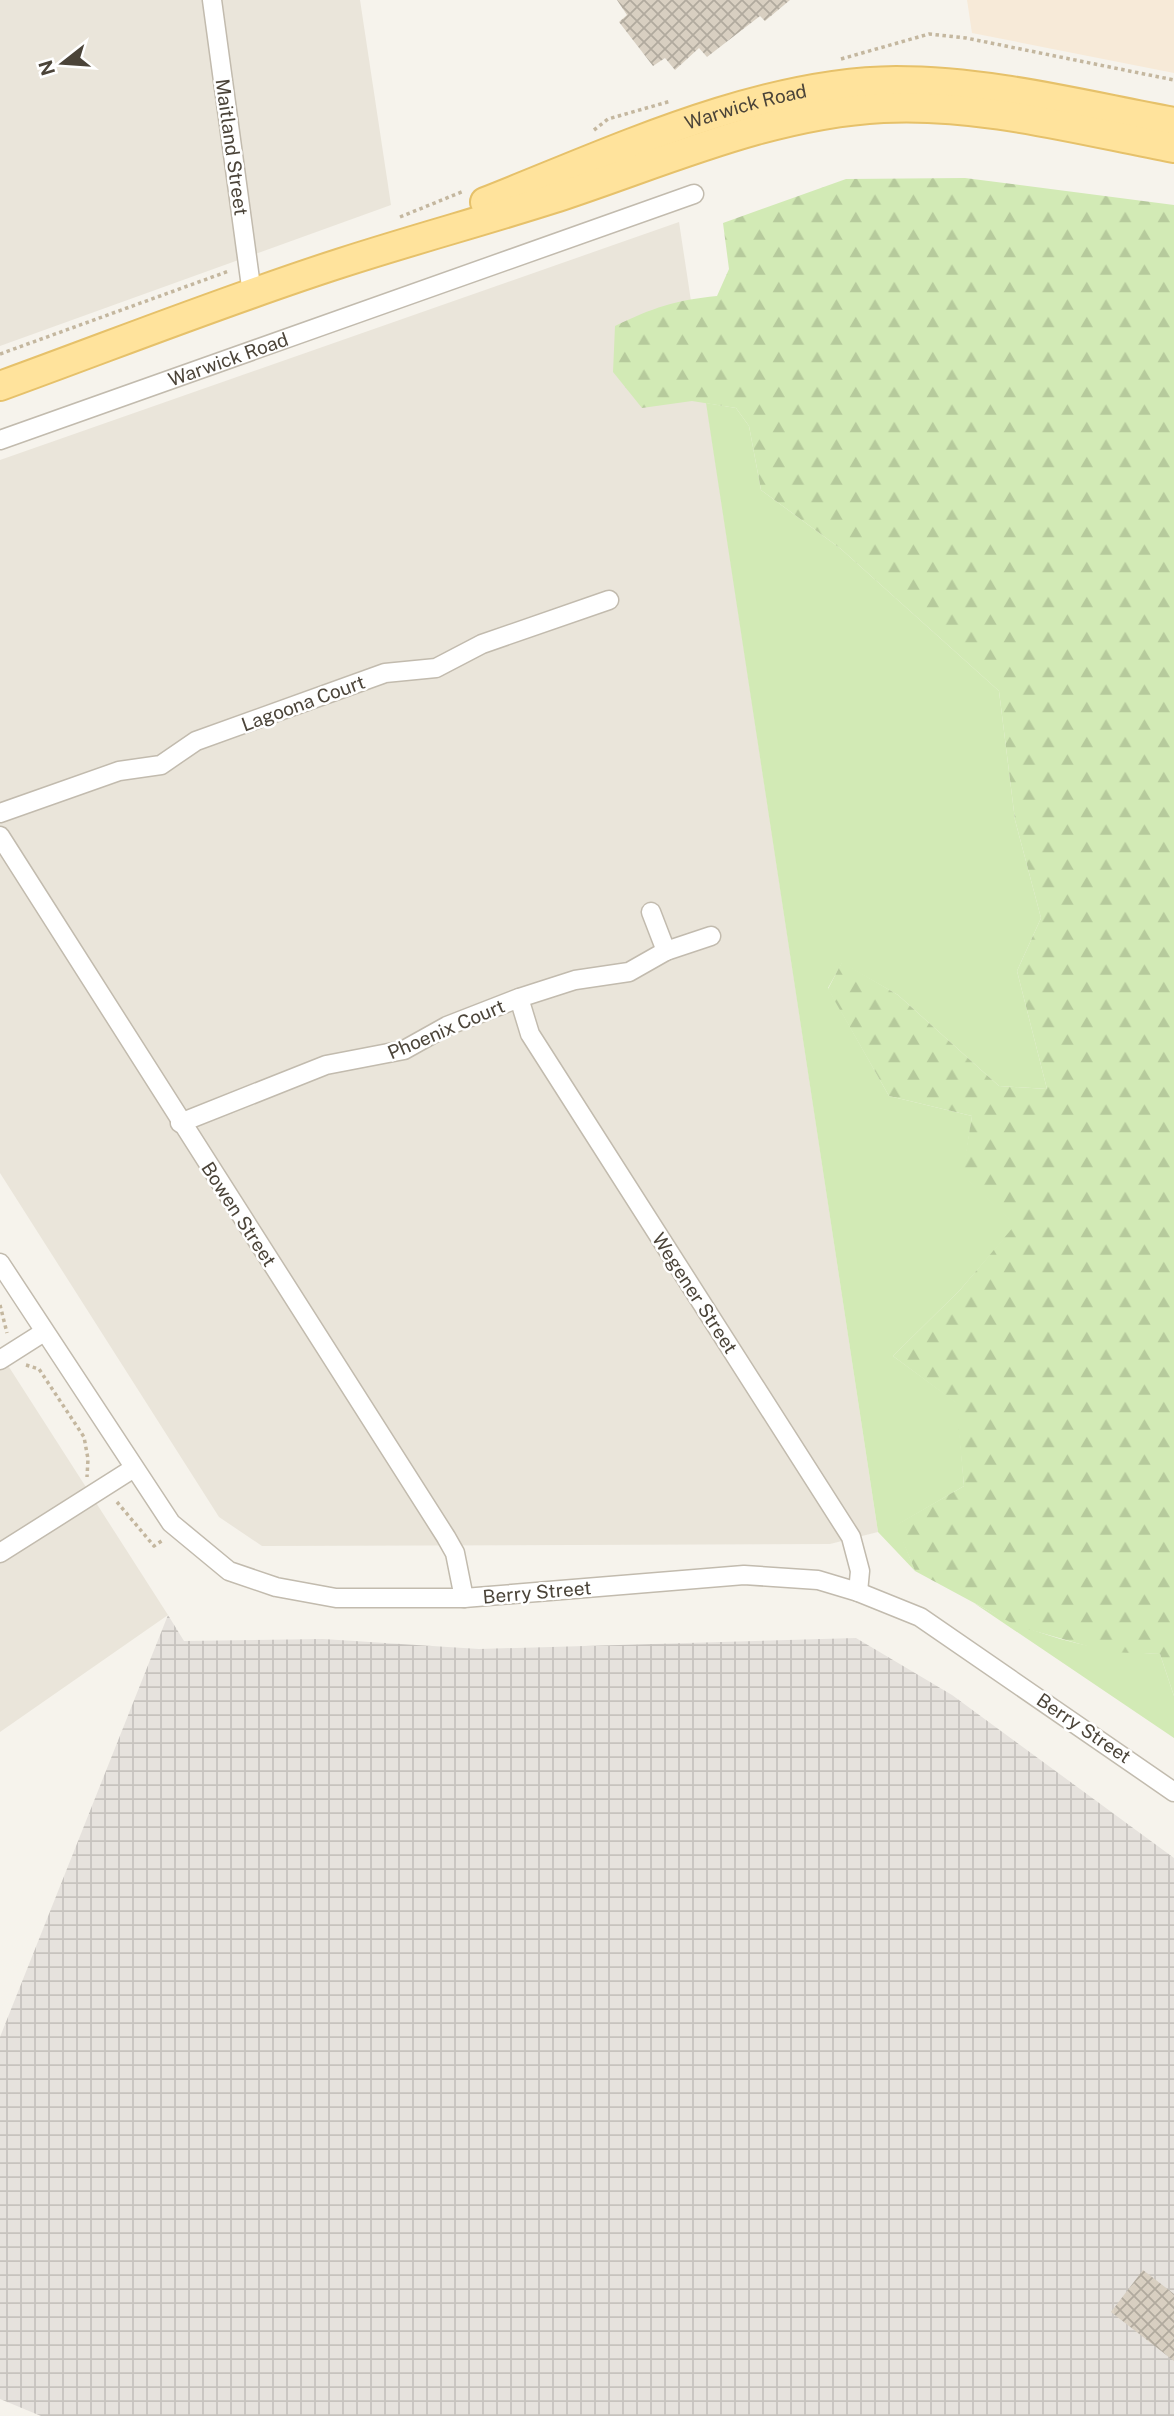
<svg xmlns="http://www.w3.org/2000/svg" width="1174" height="2416" font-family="'Public Sans',sans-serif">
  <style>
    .residential { fill: #eae5da }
    .commercial { fill: #f7ead8 }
    .industrial { fill: url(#industrial-grid) }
    .green { fill: #d2eab5 }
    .forest { fill: url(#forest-firs) }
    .building { fill: url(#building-cross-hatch) }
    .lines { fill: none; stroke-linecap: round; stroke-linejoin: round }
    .street-casing { stroke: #c2bbae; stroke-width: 21 }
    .primary-casing { stroke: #e6c16a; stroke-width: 32 }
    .path { stroke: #c4b79f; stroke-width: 3.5; stroke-dasharray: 3.5 3.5; stroke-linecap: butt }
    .street { stroke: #fff; stroke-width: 18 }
    .primary { stroke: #ffe39c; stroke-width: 28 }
    .labels { text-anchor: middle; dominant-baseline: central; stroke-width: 5; stroke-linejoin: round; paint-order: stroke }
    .street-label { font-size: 19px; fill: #4b4439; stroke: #fff }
  </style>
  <defs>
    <pattern id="industrial-grid" width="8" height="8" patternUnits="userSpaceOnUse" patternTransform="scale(1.75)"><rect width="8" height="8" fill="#e6e2dd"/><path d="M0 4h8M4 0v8" fill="none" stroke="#c7c3be"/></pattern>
    <pattern id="forest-firs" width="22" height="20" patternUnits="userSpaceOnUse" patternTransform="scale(1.75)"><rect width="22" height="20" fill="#d2eab5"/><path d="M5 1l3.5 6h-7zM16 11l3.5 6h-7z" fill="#b6ca9c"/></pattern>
    <pattern id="building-cross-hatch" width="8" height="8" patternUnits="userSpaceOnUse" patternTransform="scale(1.75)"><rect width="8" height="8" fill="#d8cfc1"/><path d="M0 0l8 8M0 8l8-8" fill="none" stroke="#b1aa9e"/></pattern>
  </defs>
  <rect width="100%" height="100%" fill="#f6f3ec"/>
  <path class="residential" d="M 0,0 L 360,0 L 391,205 L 0,346 Z
    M 679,222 L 878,1532 L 830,1544 L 262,1546 L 219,1517 L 0,1173 L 0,460 Z
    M 0,1353 L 168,1615 L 0,1732 Z"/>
  <path class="commercial" d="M 967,0 L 1174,0 L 1174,73 L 972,33 Z"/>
  <path class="industrial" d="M 168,1615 L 184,1641 L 323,1639 L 479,1649 L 856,1638 L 952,1695 L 1174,1858 L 1174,2416 L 41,2416 L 0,2399 L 0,2037 Z"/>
  <path class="green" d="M 706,403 L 736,408 L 749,426 L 761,490 L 841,549 L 999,691 L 1015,820 L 1041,918 L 1017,971 L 1047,1089 L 999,1086 L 898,995 L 842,963 L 828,988 L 889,1096 L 972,1116 L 963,1175 L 1016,1225 L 960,1290 L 893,1356 L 957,1403 L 964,1486 L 897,1525 L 915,1571 L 878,1532 Z
    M 974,1603 C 1035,1636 1090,1651 1160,1654 L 1174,1696 L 1174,1738 Z"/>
  <path class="forest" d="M 965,178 L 1174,205 L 1174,1696 L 1160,1654 L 1108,1652 L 1017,1626 L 915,1571 L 896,1525 L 964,1486 L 956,1403 L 893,1356 L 960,1290 L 1015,1225 L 962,1175 L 972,1116 L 889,1096 L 828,989 L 842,962 L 898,995 L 999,1086 L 1047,1089 L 1017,971 L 1041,918 L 1015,820 L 999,691 L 841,549 L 761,490 L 749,426 L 736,408 L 692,401 L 642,408 L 613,372 L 615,326 C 652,308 676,300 717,296 L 729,269 L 723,223 L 846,179 Z"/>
  <path class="building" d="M 617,0 L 790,0 L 765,21 L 760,16 L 707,57 L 699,48 L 675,70 L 665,58 L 653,66 L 619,22 L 627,15 Z
    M 1143,2270 L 1174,2294 L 1174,2361 L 1111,2312 Z"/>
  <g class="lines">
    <g class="street-casing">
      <g id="street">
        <path d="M 212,0 L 252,294"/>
        <path id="s1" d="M 0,440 L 694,194"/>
        <path d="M 0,813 L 119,771 L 161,765 L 196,741 L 385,673 L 436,668 L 482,644 L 609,600"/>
        <path d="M 0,836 L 446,1537 L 455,1553 L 464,1598"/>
        <path d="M 651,912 L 666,951"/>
        <path d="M 519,998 L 530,1034 L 851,1537 L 860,1571 L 858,1592"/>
        <path d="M 180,1123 L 326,1065 L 404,1050 L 447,1026 L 519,998 L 575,980 L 629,972 L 666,951 L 711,936"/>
        <path d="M 0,1263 L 171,1523 L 229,1571 L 276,1587 L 336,1598 L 464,1598 L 744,1575 L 818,1580 L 858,1592 L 920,1617 L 1174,1792"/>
        <path d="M 0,1360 L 44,1332"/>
        <path d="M 0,1553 L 134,1468"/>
      </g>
    </g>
    <g class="primary-casing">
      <g id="primary">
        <path id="s2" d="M 485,202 C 612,152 758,82 896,81 C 990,81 1082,105 1174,122"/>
        <path d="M 0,386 C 113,345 226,300 341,263 C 415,239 490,219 564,195 C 669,160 771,114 883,108 C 980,103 1079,130 1174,148"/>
      </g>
    </g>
    <path class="path" d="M 841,59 L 929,34 L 966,38 L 1174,80
      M 594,130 L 608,119 L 671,101
      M 400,217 L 464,191
      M 0,354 L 229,271
      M 0,1305 L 7,1333
      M 26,1365 L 39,1369 L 84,1437 L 88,1459 L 87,1477
      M 117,1502 L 154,1546 L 163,1540"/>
    <use href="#street" class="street"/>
    <use href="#primary" class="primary"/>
  </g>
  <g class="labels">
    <g class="street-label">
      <text stroke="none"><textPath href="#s2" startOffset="278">Warwick Road</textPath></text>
      <text transform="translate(232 147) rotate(82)">Maitland Street</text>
      <text stroke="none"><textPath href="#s1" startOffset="242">Warwick Road</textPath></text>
      <text transform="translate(303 703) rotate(-20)">Lagoona Court</text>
      <text transform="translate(446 1029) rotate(-23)">Phoenix Court</text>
      <text transform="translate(239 1214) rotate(57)">Bowen Street</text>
      <text transform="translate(695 1293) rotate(57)">Wegener Street</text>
      <text transform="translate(537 1592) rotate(-5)">Berry Street</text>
      <text transform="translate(1084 1728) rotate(34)">Berry Street</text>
    </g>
  </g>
  <g transform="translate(63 63) rotate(253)" stroke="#ffffff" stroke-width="5" paint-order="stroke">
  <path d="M0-5L12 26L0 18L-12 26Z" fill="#4b4439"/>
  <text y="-10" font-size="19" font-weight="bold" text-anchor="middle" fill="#4b4439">N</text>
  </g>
</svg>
